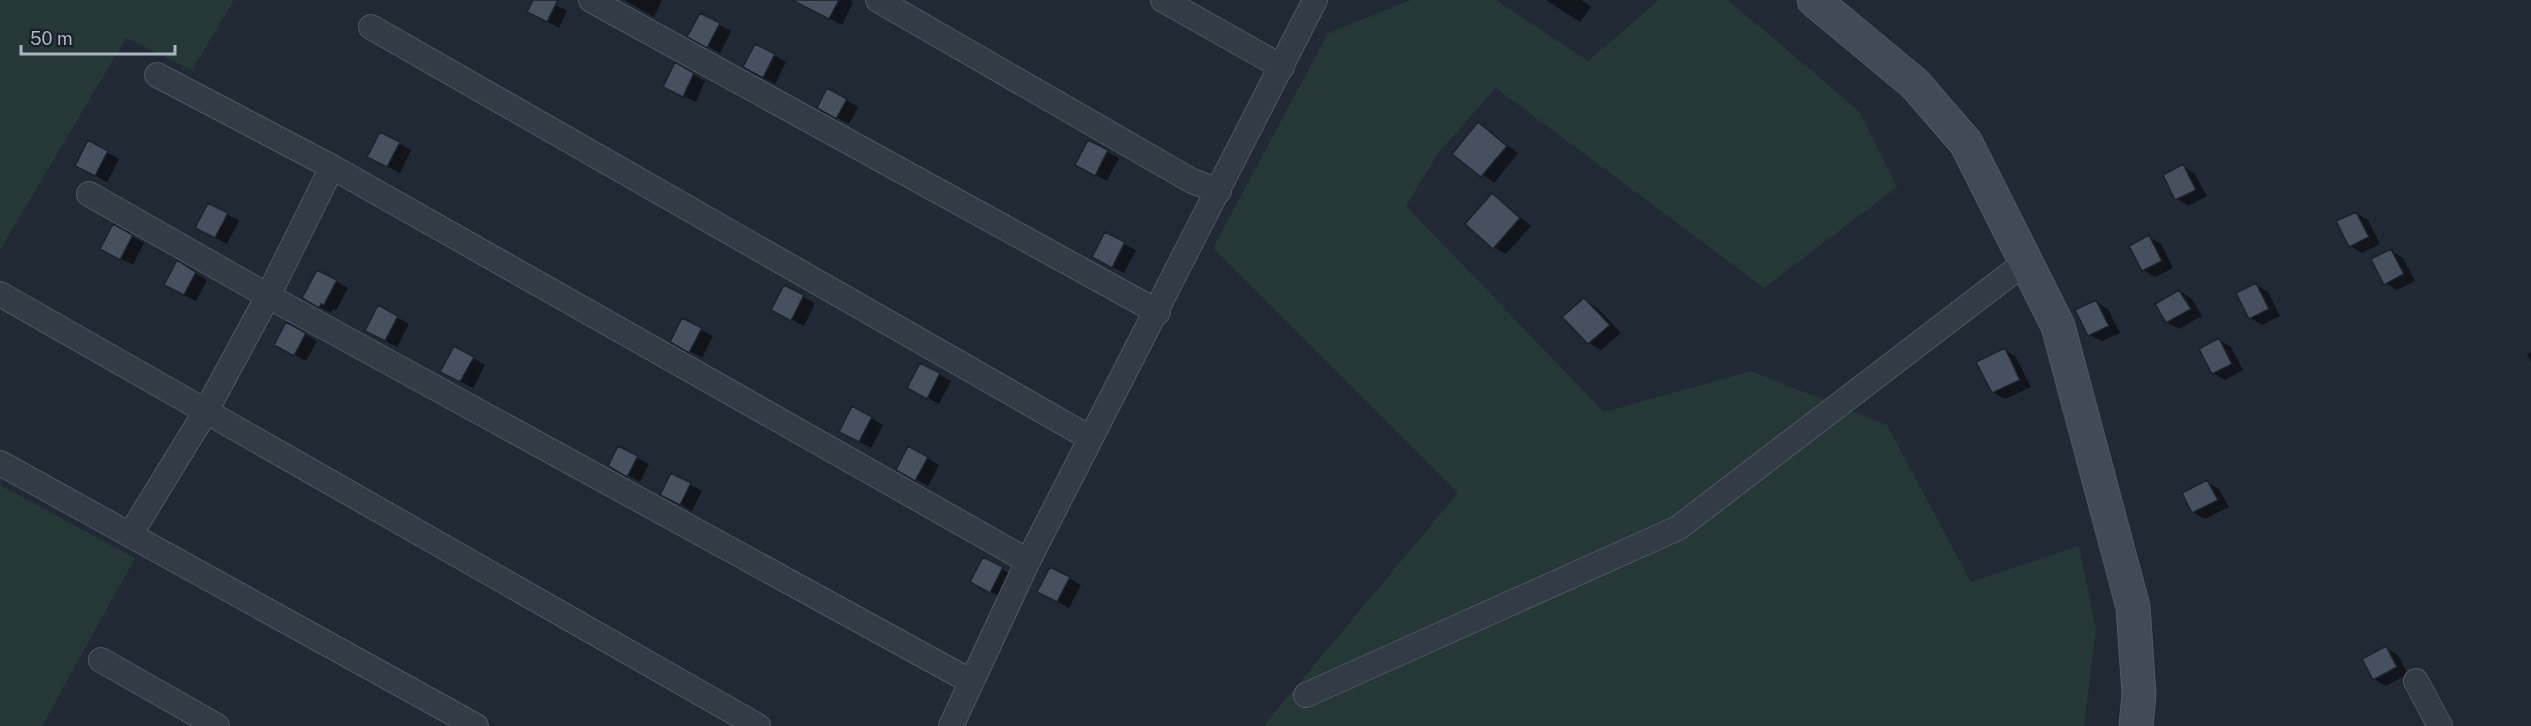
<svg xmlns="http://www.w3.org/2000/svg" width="2531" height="726" font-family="'Public Sans',sans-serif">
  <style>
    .green { fill: #253737 }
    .shadow { fill: #0007 }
    .building { fill: #46505e; stroke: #1b222b; stroke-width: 1.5 }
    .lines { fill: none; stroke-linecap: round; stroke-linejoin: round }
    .street-casing { stroke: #515863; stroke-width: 26 }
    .secondary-casing { stroke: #515863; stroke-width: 35 }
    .street { stroke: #333b45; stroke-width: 24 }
    .secondary { stroke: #414a57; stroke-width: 33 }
  </style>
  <rect width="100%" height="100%" fill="#202934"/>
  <path class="green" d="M 0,0 L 234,0 L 192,70 L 126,38 L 0,250 Z
    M 1411,0 L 1496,0 L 1588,61 L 1659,0 L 1728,0 L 1859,111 L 1897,187 L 1764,288 L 1496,88 L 1439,152 L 1406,206 L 1604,412 L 1751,371 L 1887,425 L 1971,582 L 2079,546 L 2096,630 L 2084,726 L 1263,726 L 1458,493 L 1213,248 L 1328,33 Z
    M 0,485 L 135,558 L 42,726 L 0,726 Z"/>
  <path class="shadow" d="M 534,0 L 547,0 L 567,11 L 559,28 L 541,18 Z
    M 624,0 L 662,0 L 654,17 Z
    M 816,0 L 850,0 L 853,2 L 842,25 L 823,15 Z
    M 1546,0 L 1581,0 L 1591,7 L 1580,22 Z
    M 700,15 L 731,31 L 720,53 L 689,36 Z
    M 774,55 L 786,62 L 775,84 L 745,67 Z
    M 676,65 L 705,81 L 696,102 L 677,93 Z
    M 846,100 L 858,107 L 849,124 L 819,107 Z
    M 1478,124 L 1518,153 L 1494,183 L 1454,154 Z
    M 381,134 L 411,150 L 400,173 L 381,163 Z
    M 89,142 L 119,159 L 107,182 L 89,172 Z
    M 1089,142 L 1119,158 L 1107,181 L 1089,171 Z
    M 2183,166 L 2194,173 L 2207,196 L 2189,206 L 2177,199 Z
    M 1492,195 L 1531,226 L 1506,254 L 1494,247 Z
    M 2356,213 L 2368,220 L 2380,244 L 2362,253 L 2350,246 Z
    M 227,214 L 239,221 L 227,244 L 208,234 Z
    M 114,226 L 144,243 L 133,265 L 114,255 Z
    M 2149,237 L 2161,244 L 2173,268 L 2155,277 L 2143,270 Z
    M 1124,244 L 1136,250 L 1124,273 L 1105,263 Z
    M 2391,251 L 2403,258 L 2415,281 L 2397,290 L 2385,283 Z
    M 177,262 L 207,280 L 196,301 L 178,292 Z
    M 336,281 L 348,288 L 336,311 L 333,309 L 331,313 L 304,298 Z
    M 2256,285 L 2268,292 L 2280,316 L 2262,325 L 2250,318 Z
    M 785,287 L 815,303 L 804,326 L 785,316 Z
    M 2179,291 L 2191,298 L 2202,316 L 2179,329 L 2167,322 Z
    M 1584,300 L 1596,307 L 1621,333 L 1601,350 L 1589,343 L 1564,317 Z
    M 2096,302 L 2108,309 L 2120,333 L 2102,341 L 2090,335 Z
    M 397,317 L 409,324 L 397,347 L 378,337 Z
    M 683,320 L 713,336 L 702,358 L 672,341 Z
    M 287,324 L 317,341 L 306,361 L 288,351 Z
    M 2219,340 L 2231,347 L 2243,370 L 2225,380 L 2213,373 Z
    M 2005,350 L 2016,357 L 2031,387 L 2005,399 L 1993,392 Z
    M 2531,352 L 2531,363 L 2527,354 Z
    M 473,358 L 485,365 L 473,388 L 454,378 Z
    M 921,365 L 951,381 L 939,404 L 921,394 Z
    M 871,418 L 883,425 L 871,448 L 852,438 Z
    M 619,448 L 649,464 L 640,482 L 610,465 Z
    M 927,458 L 939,465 L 928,486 L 898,469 Z
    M 672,475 L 702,491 L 692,511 L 662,494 Z
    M 2207,482 L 2219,489 L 2229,507 L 2205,519 L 2193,512 Z
    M 984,559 L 1014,576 L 1003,598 L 984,589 Z
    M 1069,578 L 1081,585 L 1069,608 L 1050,598 Z
    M 2386,648 L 2398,655 L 2408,674 L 2386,686 L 2374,679 Z"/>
  <path class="building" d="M 533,0 L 558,0 L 547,22 L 527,12 Z
    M 792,0 L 839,0 L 829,19 Z
    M 700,13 L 720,23 L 707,48 L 687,37 Z
    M 755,44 L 775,54 L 763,78 L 743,67 Z
    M 675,62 L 694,73 L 683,97 L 663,87 Z
    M 827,88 L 847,99 L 836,119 L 817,108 Z
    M 1478,122 L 1507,146 L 1481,177 L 1452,154 Z
    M 380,132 L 400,142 L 387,167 L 367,157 Z
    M 88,140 L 108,151 L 95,176 L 75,166 Z
    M 1088,140 L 1108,150 L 1095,176 L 1075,165 Z
    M 2183,164 L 2196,190 L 2175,200 L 2163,175 Z
    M 1492,193 L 1520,218 L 1493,249 L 1465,224 Z
    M 208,203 L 228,213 L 215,238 L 195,228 Z
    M 2356,212 L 2369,237 L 2349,247 L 2336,221 Z
    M 113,224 L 133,235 L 120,260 L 100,249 Z
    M 1105,232 L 1125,242 L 1112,268 L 1092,257 Z
    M 2149,235 L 2162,261 L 2142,271 L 2129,246 Z
    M 2391,249 L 2404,274 L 2384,285 L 2371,259 Z
    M 177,260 L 196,272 L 184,295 L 164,285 Z
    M 317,270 L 337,280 L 324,305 L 321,304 L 319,308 L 302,298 Z
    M 2256,283 L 2269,309 L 2249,319 L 2236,293 Z
    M 784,285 L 804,295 L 791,321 L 771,310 Z
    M 2179,290 L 2191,309 L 2166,323 L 2155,304 Z
    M 1584,298 L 1610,325 L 1588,344 L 1562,317 Z
    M 2096,300 L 2109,326 L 2088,336 L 2075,310 Z
    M 378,305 L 398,316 L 385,341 L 365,331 Z
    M 682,318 L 702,328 L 689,353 L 670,342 Z
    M 286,322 L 306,333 L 294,356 L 274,345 Z
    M 2219,338 L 2232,364 L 2212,374 L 2199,349 Z
    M 454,346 L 474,357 L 460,382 L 440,372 Z
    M 2005,348 L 2020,380 L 1992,393 L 1976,362 Z
    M 920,363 L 940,373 L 927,399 L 907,388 Z
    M 852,406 L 872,417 L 859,442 L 839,432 Z
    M 618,446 L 638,456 L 627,477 L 608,466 Z
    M 908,446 L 928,457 L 915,481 L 896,470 Z
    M 671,473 L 691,483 L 680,505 L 660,495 Z
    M 2207,480 L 2218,500 L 2192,513 L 2182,493 Z
    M 983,557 L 1003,567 L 990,593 L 970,582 Z
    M 1050,567 L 1070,577 L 1057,602 L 1037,592 Z
    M 2386,646 L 2397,667 L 2373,680 L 2362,659 Z"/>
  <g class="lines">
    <g class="street-casing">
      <path id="street" d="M 591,0 L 1158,312
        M 878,0 L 1192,181 L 1219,191
        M 1163,0 L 1282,67
        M 371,27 L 1090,438
        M 157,75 L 332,167 L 1028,561
        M 89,194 L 268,296 L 970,681
        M 0,294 L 758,726
        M 0,463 L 476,726
        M 130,535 L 206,411 L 268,296 L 332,167
        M 101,660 L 217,726
        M 2416,681 L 2440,726
        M 1306,695 L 1678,528 L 2027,261
        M 951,726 L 1028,561 L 1315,0"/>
    </g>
    <g class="secondary-casing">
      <path id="secondary" d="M 1814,0 L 1915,84 L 1966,143 L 2058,326 L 2133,607 L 2139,694 L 2136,726"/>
    </g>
    <use href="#street" class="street"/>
    <use href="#secondary" class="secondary"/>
  </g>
  <path d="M21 45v9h154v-9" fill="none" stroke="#adb5c2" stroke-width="3"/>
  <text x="30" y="45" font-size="18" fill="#adb5c2" stroke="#192029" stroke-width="4.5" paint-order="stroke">50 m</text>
</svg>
